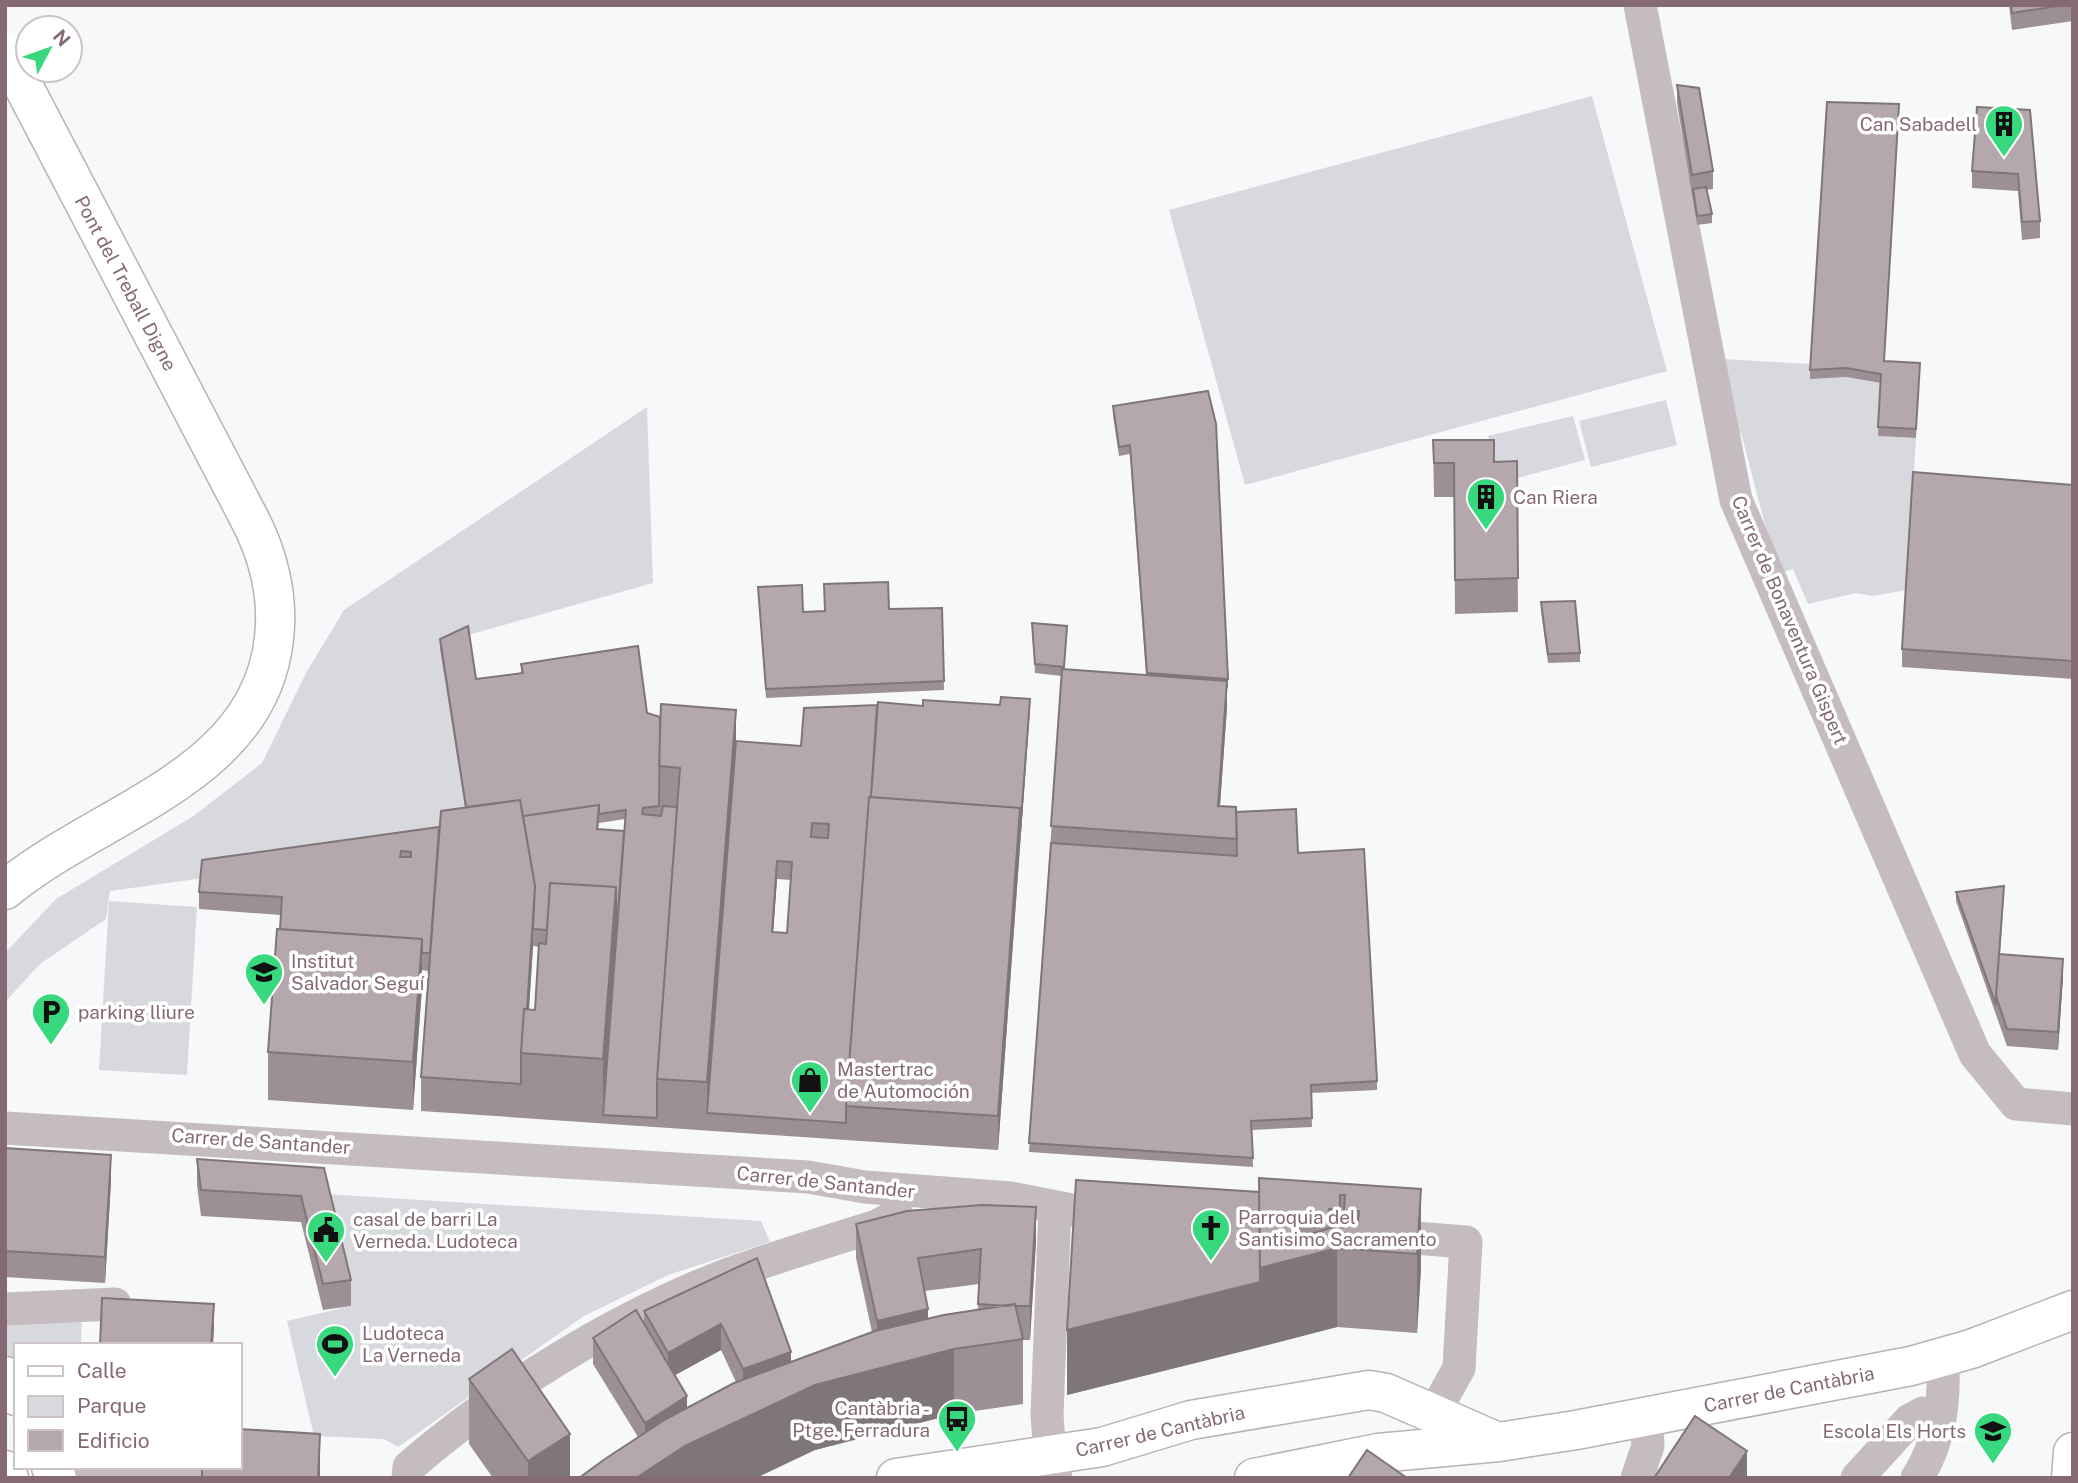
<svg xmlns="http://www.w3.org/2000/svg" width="2078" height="1483" font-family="'Public Sans',sans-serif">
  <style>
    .green { fill: #d8d9df }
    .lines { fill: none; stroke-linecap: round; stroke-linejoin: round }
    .secondary-casing { stroke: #bbb1b4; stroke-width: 41 }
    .street { stroke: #c4bcbe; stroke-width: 33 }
    .secondary { stroke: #fff; stroke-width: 38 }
    .secondary-bridge-casing { stroke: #bbb1b4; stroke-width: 41; stroke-linecap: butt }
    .secondary-bridge { stroke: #fff; stroke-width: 38 }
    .wall { fill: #9c9094; fill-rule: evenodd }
    .shaded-wall { fill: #7f7678 }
    .building { fill: #b5a8ac; stroke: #7f7678; stroke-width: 2; fill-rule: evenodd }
    .labels { text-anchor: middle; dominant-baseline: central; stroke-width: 7; stroke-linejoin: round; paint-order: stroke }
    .poi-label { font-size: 19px; fill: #856a73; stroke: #fff; text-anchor: start }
    .street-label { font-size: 19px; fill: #856a73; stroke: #fff }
  </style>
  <rect width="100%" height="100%" fill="#f6f8f9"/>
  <path class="green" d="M 1592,96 L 1667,371 L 1245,485 L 1169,210 Z
    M 1722,359 L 1811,364 L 1846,377 L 1881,383 L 1879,436 L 1916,438 L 1907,590 L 1873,596 L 1856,593 L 1808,604 L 1793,569 L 1778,574 L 1741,433 L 1734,431 Z
    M 1666,400 L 1677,445 L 1591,467 L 1579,421 Z
    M 647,407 L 653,583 L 468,635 L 470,841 L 110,891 L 106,919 L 40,964 L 5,1002 L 5,953 L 56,899 L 192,817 L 262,763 L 306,673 L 344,610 Z
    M 1573,416 L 1585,460 L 1499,483 L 1488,436 Z
    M 109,901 L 197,907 L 187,1075 L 99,1070 Z
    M 324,1194 L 761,1221 L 770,1242 L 668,1275 L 584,1316 L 398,1447 L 384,1439 L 314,1436 L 287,1321 L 351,1306 Z
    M 5,1311 L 82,1317 L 81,1345 L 16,1345 L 16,1370 L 5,1350 Z"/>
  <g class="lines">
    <g class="secondary-casing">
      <path id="secondary" d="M 5,890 C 98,812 260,777 274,638 C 279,596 268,553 248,516
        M 5,1376 L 16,1396
        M 51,1467 L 57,1478
        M 5,1470 L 9,1478
        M 896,1478 L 1102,1447 L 1191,1420 L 1369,1390 L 1386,1393 L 1493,1440
        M 1254,1478 L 1378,1453 L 1499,1442 L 1576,1430 L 1911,1366 L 1971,1349 L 2073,1310
        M 2071,1478 L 2073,1452"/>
    </g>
    <path class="street" d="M 1640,5 L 1736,500 L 1975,1054 L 2016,1104 L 2073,1109
      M 5,1128 L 808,1177 L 865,1187 L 1011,1198 L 1077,1211 L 1118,1215
      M 1055,1207 L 1047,1415 L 1050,1455 L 1056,1478
      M 1375,1235 L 1466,1242 L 1459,1368 L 1433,1415
      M 5,1309 L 115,1304
      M 53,1470 L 193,1477
      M 408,1478 L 409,1467 C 495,1392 614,1319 721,1277 C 772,1258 825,1242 877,1226 L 897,1215
      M 1637,1478 L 1648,1446 L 1646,1416
      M 1857,1478 L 1910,1420 L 1923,1413
      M 1917,1478 C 1940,1443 1946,1398 1942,1358"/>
    <use href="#secondary" class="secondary"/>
    <g class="secondary-bridge-casing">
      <path id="secondary-bridge" d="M 5,51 L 248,516"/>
    </g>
    <use href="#secondary-bridge" class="secondary-bridge"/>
  </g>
  <path class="wall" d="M 2009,5 L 2073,5 L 2073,21 L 2012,30 Z
    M 1677,85 L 1713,171 L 1713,189 L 1706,190 L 1712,214 L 1712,223 L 1697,225 L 1677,103 Z
    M 2030,110 L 2040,221 L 2040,238 L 2022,240 L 2018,191 L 1972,188 L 1972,171 Z
    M 1899,113 L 1884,361 L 1920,363 L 1916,438 L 1878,436 L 1881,383 L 1846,377 L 1810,379 L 1810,370 Z
    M 1113,406 L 1228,679 L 1228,688 L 1227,688 L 1227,707 L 1220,806 L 1236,812 L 1298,853 L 1377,1081 L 1377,1090 L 1311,1093 L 1312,1127 L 1252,1130 L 1253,1167 L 1029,1152 L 1062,676 L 1035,673 L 1032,623 L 1067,635 L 1064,670 L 1146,675 L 1130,454 L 1119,456 L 1113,415 Z
    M 1433,440 L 1494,462 L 1517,461 L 1518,612 L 1455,614 L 1454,497 L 1434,497 Z
    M 2073,485 L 2073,679 L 1902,667 L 1902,649 Z
    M 758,587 L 803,612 L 942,608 L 944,690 L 766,698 Z
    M 1541,602 L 1580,653 L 1580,662 L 1548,663 L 1541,611 Z
    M 440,639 L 476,679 L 521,673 L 521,664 L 647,713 L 736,741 L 801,746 L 923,706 L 1030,708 L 998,1150 L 846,1140 L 421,1111 L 421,1077 L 428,971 L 422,970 L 422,987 L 413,1110 L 268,1100 L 268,1052 L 281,915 L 199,909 L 199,892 L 439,827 L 465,807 L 440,648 ZM 625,819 L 624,831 L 598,829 L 599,823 ZM 777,879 L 791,880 L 787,933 L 773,932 ZM 533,946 L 539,947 L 535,1010 L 529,1010 Z
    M 1956,892 L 2004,895 L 2000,954 L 2063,977 L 2058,1050 L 2007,1046 L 1956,901 Z
    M 5,1148 L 111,1181 L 105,1283 L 5,1277 Z
    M 197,1159 L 324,1168 L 351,1280 L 351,1306 L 323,1310 L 301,1222 L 201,1216 L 197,1185 Z
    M 1421,1189 L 1421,1268 L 1417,1333 L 1337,1327 L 1067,1395 L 1259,1192 Z
    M 856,1224 L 1036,1241 L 1030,1340 L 1023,1340 L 1023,1404 L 954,1414 L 815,1450 L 638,1437 L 593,1364 L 593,1338 L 644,1323 L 644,1311 L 757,1258 L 791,1362 L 872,1332 L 856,1258 ZM 979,1284 L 978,1310 L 928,1318 L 925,1291 ZM 721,1350 L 736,1382 L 687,1408 L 675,1375 Z
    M 469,1379 L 570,1478 L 493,1478 L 469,1444 Z"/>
  <path class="shaded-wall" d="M 1227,681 L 1227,707 L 1218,832 L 1218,806 Z
    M 1030,699 L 1030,708 L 998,1150 L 998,1116 L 1020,808 Z
    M 736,710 L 736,758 L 707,1113 L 707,1082 Z
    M 624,831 L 603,1115 L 603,1124 L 603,1059 L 616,887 Z
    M 777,861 L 777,879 L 772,950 L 772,932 Z
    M 535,886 L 535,920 L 533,929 L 533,946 L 526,1053 L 523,1053 Z
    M 422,939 L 422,987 L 413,1110 L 413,1062 Z
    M 2063,959 L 2063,977 L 2058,1050 L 2058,1032 Z
    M 111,1155 L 111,1181 L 105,1283 L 105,1257 Z
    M 1421,1189 L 1421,1268 L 1417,1333 L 1417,1254 Z
    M 1036,1207 L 1036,1241 L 1030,1340 L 1030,1306 Z
    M 1329,1209 L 1329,1250 L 1337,1248 L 1337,1327 L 1260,1347 L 1260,1268 L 1328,1250 Z
    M 1260,1282 L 1260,1347 L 1067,1395 L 1067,1330 Z
    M 214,1304 L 214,1330 L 213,1345 L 211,1345 Z
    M 928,1309 L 928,1343 L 877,1355 L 877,1321 Z
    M 721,1324 L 721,1350 L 668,1379 L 668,1353 Z
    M 954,1349 L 954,1414 L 815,1450 L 756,1478 L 636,1478 L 685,1446 L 815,1385 Z
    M 791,1352 L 791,1378 L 743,1395 L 743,1369 Z
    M 687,1396 L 687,1422 L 645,1449 L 645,1423 Z
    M 320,1434 L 320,1478 L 318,1478 Z
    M 570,1434 L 570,1478 L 528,1478 L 528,1461 Z
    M 1747,1451 L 1747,1478 L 1729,1478 Z"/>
  <path class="building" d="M 2011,5 L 2064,5 L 2012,13 Z
    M 1677,85 L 1699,88 L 1713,171 L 1692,175 Z
    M 1827,102 L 1899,104 L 1884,361 L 1920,363 L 1916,429 L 1878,427 L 1881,374 L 1846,368 L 1810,370 Z
    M 1977,107 L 2030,110 L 2040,221 L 2022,222 L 2018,174 L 1972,171 Z
    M 1706,187 L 1712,214 L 1697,216 L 1693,189 Z
    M 1208,391 L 1216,424 L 1228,679 L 1147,673 L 1130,445 L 1119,447 L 1113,406 Z
    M 1433,440 L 1494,440 L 1494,462 L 1517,461 L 1518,578 L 1455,580 L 1454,463 L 1434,463 Z
    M 1913,472 L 2073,485 L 2073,661 L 1902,649 Z
    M 888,582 L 889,609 L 942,608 L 944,681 L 766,689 L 758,587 L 802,585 L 803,612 L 825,611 L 824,584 Z
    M 1575,601 L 1580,653 L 1548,654 L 1541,602 Z
    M 1032,623 L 1067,626 L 1064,667 L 1035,664 Z
    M 468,626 L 476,679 L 523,673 L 521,664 L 638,646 L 647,713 L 660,717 L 659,806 L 643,808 L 642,814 L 661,816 L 663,806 L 677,807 L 657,1079 L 657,1118 L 603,1115 L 626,810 L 599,814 L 599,805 L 523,816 L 520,800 L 466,807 L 440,639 Z
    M 1062,669 L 1227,681 L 1218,806 L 1236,807 L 1237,839 L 1051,826 Z
    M 1001,697 L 1030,699 L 1020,833 L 1020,808 L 871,797 L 878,702 L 923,706 L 923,700 L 1000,705 Z
    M 661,704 L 736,710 L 707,1082 L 657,1079 L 680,768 L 659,766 Z
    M 877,705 L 871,797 L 869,797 L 846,1106 L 846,1123 L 707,1113 L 736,741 L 801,746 L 804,708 ZM 812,823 L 829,824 L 828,838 L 811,837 ZM 777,861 L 792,862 L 787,933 L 772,932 Z
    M 869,797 L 1020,808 L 998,1116 L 846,1106 Z
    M 520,800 L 535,886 L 527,1009 L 524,1009 L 521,1053 L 521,1084 L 421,1077 L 441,811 Z
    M 599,805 L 597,829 L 624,831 L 616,935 L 616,887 L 550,883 L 547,930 L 533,929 L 535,886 L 523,816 Z
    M 1296,809 L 1298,853 L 1364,849 L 1377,1081 L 1311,1085 L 1312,1118 L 1251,1121 L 1253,1158 L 1029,1143 L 1051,843 L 1237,856 L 1236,812 Z
    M 439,827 L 430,953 L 422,953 L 422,939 L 280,929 L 282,897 L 199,892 L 202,860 ZM 401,851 L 411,852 L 411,857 L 400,857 Z
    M 550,883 L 616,887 L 603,1059 L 521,1053 L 524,1009 L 535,1010 L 539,943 L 546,944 Z
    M 2004,886 L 1996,996 L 1996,1005 L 1956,892 Z
    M 277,929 L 422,939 L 413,1062 L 268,1052 Z
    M 1999,954 L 2063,959 L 2058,1032 L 2007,1029 L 1996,996 Z
    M 5,1148 L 111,1155 L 105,1257 L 5,1251 Z
    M 197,1159 L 324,1168 L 351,1280 L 323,1284 L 301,1196 L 201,1190 Z
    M 1259,1178 L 1421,1189 L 1417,1254 L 1337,1248 L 1260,1268 ZM 1340,1195 L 1345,1195 L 1343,1227 L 1339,1225 L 1300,1238 L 1296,1227 L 1328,1222 L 1329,1209 L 1340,1209 ZM 1354,1211 L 1359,1211 L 1358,1222 L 1353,1222 Z
    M 1076,1180 L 1259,1192 L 1260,1282 L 1067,1330 Z
    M 982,1205 L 1036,1207 L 1030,1306 L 1015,1306 L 1015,1304 L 1008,1306 L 978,1304 L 981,1249 L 918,1258 L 928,1309 L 877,1321 L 856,1224 L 907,1211 Z
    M 757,1258 L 791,1352 L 743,1369 L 721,1324 L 668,1353 L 644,1311 Z
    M 102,1298 L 214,1304 L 211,1345 L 100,1345 Z
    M 1015,1304 L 1023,1339 L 954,1349 L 815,1385 L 685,1446 L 636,1478 L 579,1478 L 605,1459 L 666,1419 L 734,1383 L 875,1331 L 944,1315 Z
    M 636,1310 L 687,1396 L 645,1423 L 593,1338 Z
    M 512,1349 L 570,1434 L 528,1461 L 469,1379 Z
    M 1695,1416 L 1747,1451 L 1729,1478 L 1654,1478 Z
    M 240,1429 L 320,1434 L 318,1478 L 202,1478 L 202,1467 L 240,1467 Z
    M 1367,1450 L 1407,1478 L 1348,1478 Z"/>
  <defs>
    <g id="building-pin" transform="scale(2.0125)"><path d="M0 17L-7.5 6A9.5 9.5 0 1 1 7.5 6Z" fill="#37d87e" stroke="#fff"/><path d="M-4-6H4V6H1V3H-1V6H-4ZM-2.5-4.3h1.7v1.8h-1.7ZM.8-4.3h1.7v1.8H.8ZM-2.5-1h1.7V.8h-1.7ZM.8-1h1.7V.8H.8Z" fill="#111"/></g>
    <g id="school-pin" transform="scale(2.0125)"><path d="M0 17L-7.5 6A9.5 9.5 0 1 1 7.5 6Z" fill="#37d87e" stroke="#fff"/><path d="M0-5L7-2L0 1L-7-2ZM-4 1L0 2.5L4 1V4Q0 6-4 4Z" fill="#111"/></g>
    <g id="parking-pin" transform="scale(2.0125)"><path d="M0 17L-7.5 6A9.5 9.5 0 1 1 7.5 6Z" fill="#37d87e" stroke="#fff"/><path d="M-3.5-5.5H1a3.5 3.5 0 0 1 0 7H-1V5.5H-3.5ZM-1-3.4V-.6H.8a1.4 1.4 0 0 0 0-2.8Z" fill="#111"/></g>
    <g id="shop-pin" transform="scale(2.0125)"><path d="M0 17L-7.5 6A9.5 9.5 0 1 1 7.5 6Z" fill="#37d87e" stroke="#fff"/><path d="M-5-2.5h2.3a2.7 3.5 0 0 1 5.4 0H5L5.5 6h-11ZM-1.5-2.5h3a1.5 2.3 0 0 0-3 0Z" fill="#111"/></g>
    <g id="church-pin" transform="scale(2.0125)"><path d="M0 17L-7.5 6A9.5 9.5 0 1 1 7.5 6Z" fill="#37d87e" stroke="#fff"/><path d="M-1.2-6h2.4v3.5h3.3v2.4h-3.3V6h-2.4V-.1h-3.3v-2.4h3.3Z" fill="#111"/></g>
    <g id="civic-pin" transform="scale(2.0125)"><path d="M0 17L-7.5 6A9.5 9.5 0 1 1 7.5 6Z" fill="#37d87e" stroke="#fff"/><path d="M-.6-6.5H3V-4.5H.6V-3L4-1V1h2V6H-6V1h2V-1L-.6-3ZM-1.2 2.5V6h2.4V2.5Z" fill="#111"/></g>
    <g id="stadium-pin" transform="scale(2.0125)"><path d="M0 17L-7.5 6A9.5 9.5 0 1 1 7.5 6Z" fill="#37d87e" stroke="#fff"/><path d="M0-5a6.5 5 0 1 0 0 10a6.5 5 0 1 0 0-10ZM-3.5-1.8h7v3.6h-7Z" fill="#111"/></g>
    <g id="bus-pin" transform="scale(2.0125)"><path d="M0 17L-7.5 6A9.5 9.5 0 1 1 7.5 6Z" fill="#37d87e" stroke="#fff"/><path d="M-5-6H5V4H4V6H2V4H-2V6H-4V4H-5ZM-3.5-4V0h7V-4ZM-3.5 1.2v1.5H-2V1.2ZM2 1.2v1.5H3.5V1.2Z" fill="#111"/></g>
  </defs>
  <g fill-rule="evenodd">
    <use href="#building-pin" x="2004" y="124"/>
    <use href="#building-pin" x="1486" y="497"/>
    <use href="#school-pin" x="264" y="972"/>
    <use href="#parking-pin" x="51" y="1012"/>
    <use href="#shop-pin" x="810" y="1080"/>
    <use href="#church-pin" x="1211" y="1228"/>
    <use href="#civic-pin" x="326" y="1230"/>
    <use href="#stadium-pin" x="335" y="1344"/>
    <use href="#bus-pin" x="957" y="1419"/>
    <use href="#school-pin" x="1993" y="1431"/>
  </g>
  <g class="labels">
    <g class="poi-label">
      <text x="1977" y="124" text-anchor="end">Can Sabadell</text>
      <text x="1513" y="497">Can Riera</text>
      <text x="291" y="961">Institut<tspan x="291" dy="22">Salvador Seguí</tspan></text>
      <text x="78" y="1012">parking lliure</text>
      <text x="837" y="1069">Mastertrac<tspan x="837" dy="22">de Automoción</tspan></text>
      <text x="1238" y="1217">Parroquia del<tspan x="1238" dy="22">Santisimo Sacramento</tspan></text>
      <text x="353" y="1219">casal de barri La<tspan x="353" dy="22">Verneda. Ludoteca</tspan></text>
      <text x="362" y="1333">Ludoteca<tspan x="362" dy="22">La Verneda</tspan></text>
      <text x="930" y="1408" text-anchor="end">Cantàbria -<tspan x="930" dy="22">Ptge. Ferradura</tspan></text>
      <text x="1966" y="1431" text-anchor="end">Escola Els Horts</text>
    </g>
    <g class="street-label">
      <text transform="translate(126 283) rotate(62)">Pont del Treball Digne</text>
      <text transform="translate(1790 620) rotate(67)">Carrer de Bonaventura Gispert</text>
      <text transform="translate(261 1141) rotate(4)">Carrer de Santander</text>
      <text transform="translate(826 1182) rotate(6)">Carrer de Santander</text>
      <text transform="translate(1789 1389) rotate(-11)">Carrer de Cantàbria</text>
      <text transform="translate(1160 1431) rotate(-13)">Carrer de Cantàbria</text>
    </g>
  </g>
  <rect width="2078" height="1483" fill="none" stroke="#856a73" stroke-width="14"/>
  <rect x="14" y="1343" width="228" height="126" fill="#ffffff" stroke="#cec3c7" stroke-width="2"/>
  <rect x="28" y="1366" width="35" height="10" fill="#ffffff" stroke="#cec3c7" stroke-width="2"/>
  <text x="77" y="1378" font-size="21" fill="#856a73">Calle</text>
  <rect x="28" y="1396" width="35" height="21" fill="#d8d9df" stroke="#cec3c7" stroke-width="2"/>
  <text x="77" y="1413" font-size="21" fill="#856a73">Parque</text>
  <rect x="28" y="1430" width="35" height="21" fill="#b5a8ac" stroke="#cec3c7" stroke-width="2"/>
  <text x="77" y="1448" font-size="21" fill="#856a73">Edificio</text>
  <g transform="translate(49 49) rotate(49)"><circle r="33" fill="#ffffff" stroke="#cec3c7" stroke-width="2"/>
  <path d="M0-5L12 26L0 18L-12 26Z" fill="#37d87e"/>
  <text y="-10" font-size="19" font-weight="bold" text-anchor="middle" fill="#856a73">N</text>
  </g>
</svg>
